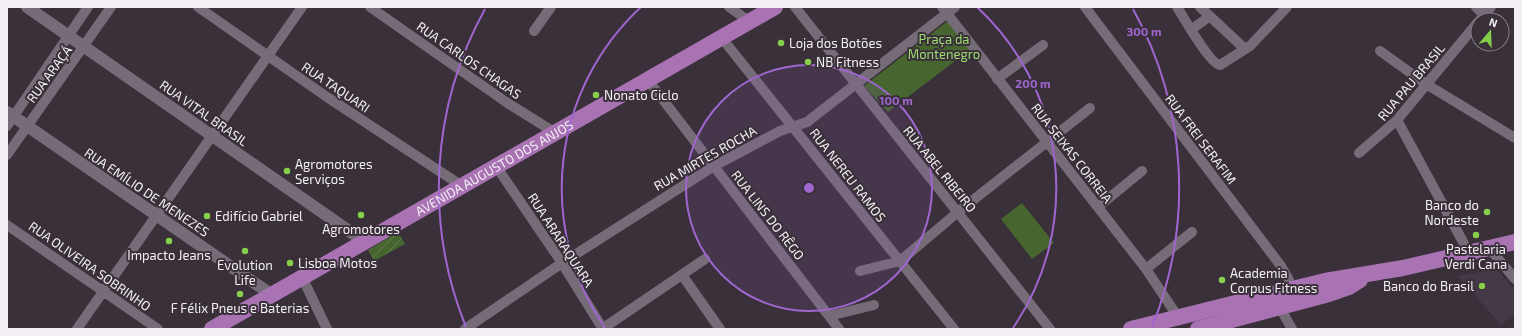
<svg xmlns="http://www.w3.org/2000/svg" width="1522" height="336" font-family="'Exo 2',sans-serif">
  <style>
    .built { fill: #453948 }
    .park { fill: #46652f }
    .garden { fill: url(#garden-furrows) }
    .lines { fill: none; stroke-linecap: round; stroke-linejoin: round }
    .minor { stroke: #766c77; stroke-width: 10 }
    .tertiary { stroke: #766c77; stroke-width: 12 }
    .primary { stroke: #a872b3; stroke-width: 16 }
    .ring { fill: none; stroke: #9f66cf; stroke-width: 2 }
    .poi-dot { fill: #86cf4b; stroke: #39303a; stroke-width: 1.5 }
    .labels { text-anchor: middle; dominant-baseline: central; stroke-width: 4; stroke-linejoin: round; paint-order: stroke }
    .park-label { font-size: 13px; fill: #9ddc70; stroke: #39303a }
    .poi-label { font-size: 13px; fill: #f3eef4; stroke: #39303a; text-anchor: start }
    .street-label { font-size: 13px; fill: #f3eef4; stroke: #39303a }
    .centre { fill: #9f66cf; stroke: #39303a; stroke-width: 2 }
    .ring-label { font-size: 12px; text-anchor: middle; font-weight: bold; fill: #9f66cf; stroke: #39303a; stroke-width: 4; stroke-linejoin: round; paint-order: stroke }
  </style>
  <defs>
    <pattern id="garden-furrows" width="10" height="10" patternUnits="userSpaceOnUse"><rect width="10" height="10" fill="#46652f"/><path d="M-1 1l2-2M0 10L10 0M9 11l2-2" fill="none" stroke="#617b4e"/></pattern>
  </defs>
  <rect width="100%" height="100%" fill="#39303a"/>
  <path class="built" d="M 1497,269 L 1515,291 L 1515,313 L 1501,325 L 1458,276 Z"/>
  <path class="park" d="M 949,20 L 971,49 L 888,112 L 864,86 Z
    M 1022,203 L 1054,243 L 1032,259 L 1001,219 Z"/>
  <path class="garden" d="M 398,232 L 405,244 L 374,261 L 368,250 Z"/>
  <g class="lines">
    <path class="minor" d="M 198,7 L 327,97 L 462,186
      M 370,7 L 506,102 L 554,132
      M 729,7 L 749,21
      M 795,7 L 1050,329
      M 942,7 L 1146,269 L 1178,317
      M 1085,7 L 1281,266 L 1289,280 L 1291,289
      M 1177,7 C 1184,18 1210,64 1220,65 L 1250,46 L 1287,7
      M 1200,7 L 1245,49
      M 1476,7 L 1484,15
      M 1480,20 L 1491,7
      M 1192,29 L 1210,16
      M 534,31 L 551,7
      M 721,37 L 954,329
      M 1380,51 L 1426,84 L 1515,138
      M 647,79 L 839,329
      M 997,79 L 1043,45
      M 1397,120 L 1469,253
      M 7,126 L 88,7
      M 1359,153 L 1397,120 L 1478,22
      M 7,155 L 111,7
      M 496,166 L 562,263 L 603,329
      M 1098,207 L 1142,171
      M 7,225 L 158,329
      M 1490,249 L 1515,279
      M 1146,269 L 1192,232
      M 860,271 L 900,261 L 958,212 L 1090,108
      M 682,275 L 720,329
      M 302,277 L 327,329
      M 1279,306 L 1292,329
      M 829,316 L 874,305
      M 77,329 L 302,7
      M 465,329 L 562,263 L 714,166 L 780,131 L 807,122 L 955,7
      M 602,329 L 705,259"/>
    <path class="tertiary" d="M 27,7 L 365,242
      M 7,112 L 272,295"/>
    <g class="primary">
      <path id="s1" d="M 212,329 L 775,7"/>
      <path d="M 1131,329 L 1325,281 L 1403,268 L 1515,242"/>
      <path d="M 1198,329 L 1329,294 L 1349,287 L 1360,280"/>
    </g>
  </g>
  <circle cx="809" cy="188" r="123" fill="#9f66cf" fill-opacity=".12"/>
  <g class="ring">
    <circle cx="809" cy="188" r="123"/>
    <path d="M605 328A247 247 0 0 1 641 7M977 7A247 247 0 0 1 1013 328"/>
    <path d="M466 327A370 370 0 0 1 485 9M1133 9A370 370 0 0 1 1152 327"/>
  </g>
  <g class="poi-dot">
    <circle cx="781" cy="43" r="4"/>
    <circle cx="808" cy="62" r="4"/>
    <circle cx="596" cy="95" r="4"/>
    <circle cx="287" cy="171" r="4"/>
    <circle cx="1487" cy="212" r="4"/>
    <circle cx="361" cy="215" r="4"/>
    <circle cx="207" cy="216" r="4"/>
    <circle cx="1476" cy="235" r="4"/>
    <circle cx="169" cy="241" r="4"/>
    <circle cx="245" cy="251" r="4"/>
    <circle cx="290" cy="263" r="4"/>
    <circle cx="1222" cy="280" r="4"/>
    <circle cx="1482" cy="286" r="4"/>
    <circle cx="240" cy="294" r="4"/>
  </g>
  <g class="labels">
    <g class="park-label">
      <text x="944" y="39">Praça da<tspan x="944" dy="15">Montenegro</tspan></text>
    </g>
    <g class="poi-label">
      <text x="789" y="43">Loja dos Botões</text>
      <text x="816" y="62">NB Fitness</text>
      <text x="604" y="95">Nonato Ciclo</text>
      <text x="295" y="164">Agromotores<tspan x="295" dy="15">Serviços</tspan></text>
      <text x="1479" y="205" text-anchor="end">Banco do<tspan x="1479" dy="15">Nordeste</tspan></text>
      <text x="215" y="216">Edifício Gabriel</text>
      <text x="361" y="229" text-anchor="middle">Agromotores</text>
      <text x="1476" y="249" text-anchor="middle">Pastelaria<tspan x="1476" dy="15">Verdi Cana</tspan></text>
      <text x="169" y="255" text-anchor="middle">Impacto Jeans</text>
      <text x="298" y="263">Lisboa Motos</text>
      <text x="245" y="265" text-anchor="middle">Evolution<tspan x="245" dy="15">Life</tspan></text>
      <text x="1230" y="273">Academia<tspan x="1230" dy="15">Corpus Fitness</tspan></text>
      <text x="1474" y="286" text-anchor="end">Banco do Brasil</text>
      <text x="240" y="308" text-anchor="middle">F Félix Pneus e Baterias</text>
    </g>
    <g class="street-label">
      <text transform="translate(469 60) rotate(35)">RUA CARLOS CHAGAS</text>
      <text transform="translate(49 74) rotate(-54)">RUA ARAÇÁ</text>
      <text transform="translate(1411 82) rotate(-50)">RUA PAU BRASIL</text>
      <text transform="translate(336 87) rotate(34)">RUA TAQUARI</text>
      <text transform="translate(204 113) rotate(35)">RUA VITAL BRASIL</text>
      <text transform="translate(1201 139) rotate(53)">RUA FREI SERAFIM</text>
      <text transform="translate(1072 153) rotate(52)">RUA SEIXAS CORREIA</text>
      <text transform="translate(705 158) rotate(-30)">RUA MIRTES ROCHA</text>
      <text stroke="none"><textPath href="#s1" startOffset="325">AVENIDA AUGUSTO DOS ANJOS</textPath></text>
      <text transform="translate(940 169) rotate(51)">RUA ABEL RIBEIRO</text>
      <text transform="translate(848 175) rotate(52)">RUA NEREU RAMOS</text>
      <text transform="translate(147 192) rotate(34)">RUA EMÍLIO DE MENEZES</text>
      <text transform="translate(768 215) rotate(52)">RUA LINS DO RÊGO</text>
      <text transform="translate(561 240) rotate(57)">RUA ARARAQUARA</text>
      <text transform="translate(90 266) rotate(35)">RUA OLIVEIRA SOBRINHO</text>
    </g>
  </g>
  <circle cx="809" cy="188" r="6" class="centre"/>
  <g class="ring-label">
    <text x="1144" y="36">300 m</text>
    <text x="1033" y="88">200 m</text>
    <text x="896" y="105">100 m</text>
  </g>
  <rect width="1522" height="336" fill="none" stroke="#f3eef4" stroke-width="16"/>
  <g transform="translate(1490 32) rotate(19)"><circle r="19" fill="#39303a" stroke="#837c84"/>
  <path d="M0-3L7 15L0 10L-7 15Z" fill="#86cf4b"/>
  <text y="-6" font-size="11" font-weight="bold" text-anchor="middle" fill="#f3eef4">N</text>
  </g>
</svg>
